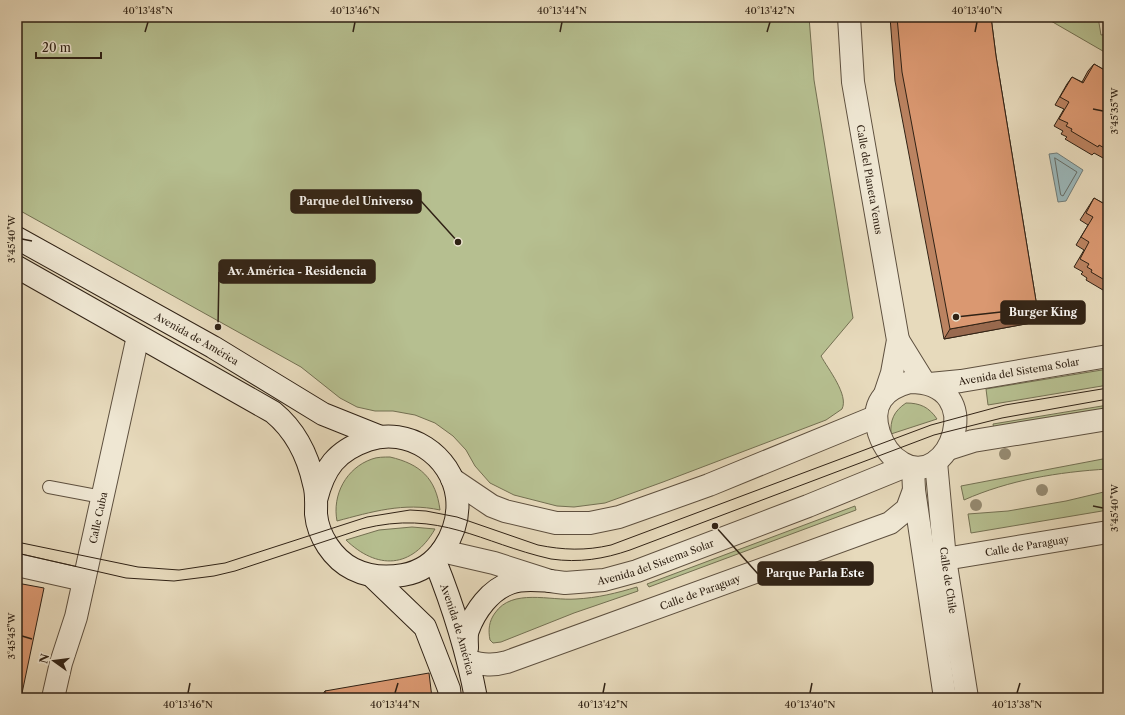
<svg xmlns="http://www.w3.org/2000/svg" width="1125" height="715" font-family="'Libre Caslon Text',serif">
  <style>
    .green { fill: #b6bf90; stroke: #737052 }
    .water { fill: #9bb8bb; stroke: #707c79 }
    .lines { fill: none; stroke-linecap: round; stroke-linejoin: round }
    .shore { stroke: #666d68; stroke-width: 1 }
    .service-casing { stroke: #5e503f; stroke-width: 14 }
    .minor-casing { stroke: #5e503f; stroke-width: 24 }
    .tertiary-casing { stroke: #5e503f; stroke-width: 24 }
    .secondary-casing { stroke: #302215; stroke-width: 24 }
    .service { stroke: #efe7d3; stroke-width: 12 }
    .minor { stroke: #efe7d3; stroke-width: 22 }
    .tertiary { stroke: #efe7d3; stroke-width: 22 }
    .secondary { stroke: #efe7d3; stroke-width: 22 }
    .tram { stroke: #302215; stroke-width: 1 }
    .tree { fill: #958a71 }
    .wall { fill: #bb8361; stroke: #302215 }
    .shaded-wall { fill: #996a4f; stroke: #302215 }
    .building { fill: #da9871; stroke: #302215 }
    .ticks { fill: none; stroke: #302215; stroke-width: 1.5 }
    .labels { text-anchor: middle; dominant-baseline: central; stroke-width: 3; stroke-linejoin: round; paint-order: stroke }
    .street-label { font-size: 10px; fill: #302215; stroke: #efe7d3 }
    .leader { fill: none; stroke: #302215; stroke-width: 1.5 }
    .callout-dot { fill: #302215; stroke: #efe7d3; stroke-width: 1.5 }
    .callout { fill: #302215; stroke: #302215; stroke-width: 1.5 }
    .callout-label { font-size: 11px; text-anchor: middle; font-weight: bold; fill: #fff }
    .neatline { fill: none; stroke: #302215; stroke-width: 1.5 }
    .ticks-label { font-size: 10px; text-anchor: middle; fill: #302215 }
  </style>
  <rect width="100%" height="100%" fill="#e7dabc"/>
  <filter id="stains"><feTurbulence type="fractalNoise" baseFrequency=".005" numOctaves="4"/><feColorMatrix values="0 0 0 0 .2 0 0 0 0 .09 0 0 0 0 .02 0 0 0 .5 -.17"/></filter>
  <radialGradient id="worn" r=".72"><stop offset=".6" stop-color="#630" stop-opacity="0"/><stop offset="1" stop-color="#630" stop-opacity=".3"/></radialGradient>
  <path class="green" d="M 17,17 L 809,17 L 814,80 L 853,318 L 821,356 C 828,369 849,395 842,409 L 826,420 L 663,482 L 605,503 L 574,507 L 557,506 L 514,495 L 490,483 L 475,466 L 466,450 L 453,436 L 435,423 L 415,415 L 393,411 L 375,411 L 357,407 L 340,398 L 301,367 L 17,209 Z
    M 1044,17 L 1098,17 L 1101,35 L 1108,34 L 1108,54 Z
    M 1108,369 L 1108,385 L 988,405 L 986,389 Z
    M 906,403 C 920,403 929,407 937,419 L 891,434 C 890,420 894,411 906,403 Z
    M 1108,405 L 1108,410 L 994,429 L 993,424 Z
    M 390,457 C 420,464 436,478 440,510 C 404,502 371,512 337,521 C 332,495 346,468 372,459 C 377,457 384,457 390,457 Z
    M 1108,458 L 1108,469 C 1058,472 1009,480 964,500 L 961,486 Z
    M 1108,491 L 1108,510 L 971,533 L 968,514 L 1008,511 L 1066,501 Z
    M 855,506 L 856,510 L 649,587 L 647,584 Z
    M 412,527 L 435,529 C 412,569 377,570 346,540 L 379,530 Z
    M 637,587 L 638,591 L 574,613 L 501,642 L 493,643 L 490,640 C 488,630 489,621 495,613 C 512,588 550,601 576,599 C 597,598 617,593 637,587 Z"/>
  <path class="water" d="M 1057,153 L 1083,170 L 1066,201 L 1058,202 L 1049,154 Z"/>
  <g class="lines">
    <path class="shore" d="M 1055,158 L 1077,172 L 1063,196 L 1061,195 Z"/>
    <g class="service-casing">
      <path id="service" d="M 49,487 L 102,497"/>
    </g>
    <g class="minor-casing">
      <g id="minor">
        <path id="s1" d="M 849,17 L 853,82 L 898,340 L 892,373 L 885,394"/>
        <path d="M 898,340 L 924,382"/>
        <path id="s2" d="M 945,559 L 1108,532"/>
        <path d="M 17,565 L 84,580"/>
        <path id="s3" d="M 469,661 C 483,665 493,666 507,662 L 890,523 L 907,509 L 914,490"/>
        <path id="s4" d="M 53,698 L 61,663 L 76,617 L 138,336"/>
      </g>
    </g>
    <g class="tertiary-casing">
      <g id="tertiary">
        <path d="M 910,382 C 990,382 949,492 902,463 C 891,457 883,445 879,433 C 870,404 884,389 910,382 Z"/>
        <path id="s5" d="M 930,384 L 961,381 L 1108,356"/>
        <path d="M 948,449 L 973,441 L 1108,419"/>
        <path id="s6" d="M 936,462 L 945,559 L 967,698"/>
        <path d="M 913,468 L 914,490 L 945,698"/>
        <path d="M 452,479 L 492,506 L 505,511 L 556,523 L 590,523 L 619,517 L 709,485 L 875,417"/>
        <path id="s7" d="M 442,551 L 494,563 L 550,581 L 565,583 L 604,580 L 637,571 L 808,506 L 906,466"/>
      </g>
    </g>
    <g class="secondary-casing">
      <g id="secondary">
        <path id="s8" d="M 17,238 L 213,347 L 323,414 L 378,436"/>
        <path d="M 17,267 L 273,412 C 295,430 308,456 314,484 C 317,493 316,504 316,514 C 318,536 333,559 353,569 C 369,577 386,578 403,575 C 421,572 434,563 444,548 C 454,533 459,515 457,497 C 452,455 407,426 368,440 C 336,451 324,468 316,500"/>
        <path id="s9" d="M 435,561 C 453,606 467,650 476,698"/>
        <path d="M 372,576 L 425,627 L 449,689 L 450,698"/>
        <path d="M 467,648 C 467,642 466,635 468,630 C 475,611 490,590 510,583 C 522,578 537,580 550,581"/>
      </g>
    </g>
    <use href="#service" class="service"/>
    <use href="#minor" class="minor"/>
    <use href="#tertiary" class="tertiary"/>
    <use href="#secondary" class="secondary"/>
    <path class="tram" d="M 17,542 L 138,567 L 179,570 L 225,563 L 367,517 L 410,510 L 426,511 L 457,517 L 538,545 C 563,550 585,551 611,545 L 931,425 L 1005,405 L 1108,388
      M 17,553 L 126,578 L 174,581 L 214,576 L 235,571 L 362,529 C 440,509 480,543 551,559 C 579,563 604,559 630,550 L 934,435 L 1002,418 L 1108,399"/>
  </g>
  <g class="tree">
    <circle cx="1005" cy="454" r="6"/>
    <circle cx="1042" cy="490" r="6"/>
    <circle cx="976" cy="505" r="6"/>
  </g>
  <path class="wall" d="M 890,17 L 991,17 L 996,56 L 1038,313 L 1031,323 L 944,339 L 895,81 Z
    M 1094,64 L 1108,72 L 1108,158 L 1104,156 L 1103,158 L 1094,153 L 1092,155 L 1065,139 L 1067,137 L 1061,134 L 1063,131 L 1054,126 L 1064,109 L 1055,105 L 1067,84 L 1072,77 L 1082,82 L 1088,71 Z
    M 1094,198 L 1108,206 L 1108,293 L 1086,280 L 1087,278 L 1081,274 L 1083,272 L 1074,267 L 1084,250 L 1076,245 L 1088,225 L 1080,220 Z
    M 325,691 L 432,698 L 320,698 Z"/>
  <path class="shaded-wall" d="M 1038,313 L 1031,323 L 944,339 L 950,329 Z"/>
  <path class="building" d="M 897,17 L 991,17 L 996,56 L 1038,313 L 950,329 L 902,72 Z
    M 1094,64 L 1108,72 L 1108,150 L 1099,145 L 1098,147 L 1071,131 L 1072,129 L 1066,126 L 1068,123 L 1059,119 L 1069,102 L 1060,97 L 1072,77 L 1083,83 Z
    M 1094,198 L 1108,206 L 1108,282 L 1091,272 L 1092,270 L 1087,267 L 1089,264 L 1080,259 L 1089,242 L 1081,237 L 1093,217 L 1086,213 Z
    M 17,583 L 44,588 L 21,698 L 17,698 Z
    M 429,673 L 432,698 L 326,698 L 325,691 Z"/>
  <path class="ticks" d="M 145,32 L 148,22M 353,32 L 355,22M 560,32 L 562,22M 767,32 L 770,22M 975,32 L 977,22M 1093,109 L 1103,111M 22,239 L 32,241M 1093,506 L 1103,508M 22,636 L 32,639M 188,693 L 190,683M 395,693 L 398,683M 603,693 L 605,683M 810,693 L 812,683M 1017,693 L 1020,683"/>
  <g class="labels">
    <g class="street-label">
      <text stroke="none"><textPath href="#s1" startOffset="164">Calle del Planeta Venus</textPath></text>
      <text stroke="none"><textPath href="#s8" startOffset="206">Avenida de América</textPath></text>
      <text stroke="none"><textPath href="#s5" startOffset="90">Avenida del Sistema Solar</textPath></text>
      <text stroke="none"><textPath href="#s4" startOffset="186">Calle Cuba</textPath></text>
      <text stroke="none"><textPath href="#s2" startOffset="83">Calle de Paraguay</textPath></text>
      <text stroke="none"><textPath href="#s7" startOffset="221">Avenida del Sistema Solar</textPath></text>
      <text stroke="none"><textPath href="#s6" startOffset="119">Calle de Chile</textPath></text>
      <text stroke="none"><textPath href="#s3" startOffset="244">Calle de Paraguay</textPath></text>
      <text stroke="none"><textPath href="#s9" startOffset="72">Avenida de América</textPath></text>
    </g>
  </g>
  <path class="leader" d="M458 242L421 201M218 327L219 272M956 317L1001 312M715 526L758 574"/>
  <g class="callout-dot">
    <circle cx="458" cy="242" r="4"/>
    <circle cx="218" cy="327" r="4"/>
    <circle cx="956" cy="317" r="4"/>
    <circle cx="715" cy="526" r="4"/>
  </g>
  <g class="callout">
    <rect x="291" y="190" width="130" height="23" rx="4"/>
    <rect x="219" y="260" width="156" height="23" rx="4"/>
    <rect x="1001" y="301" width="84" height="23" rx="4"/>
    <rect x="758" y="562" width="115" height="23" rx="4"/>
  </g>
  <g class="callout-label">
    <text x="356" y="205">Parque del Universo</text>
    <text x="297" y="275">Av. América - Residencia</text>
    <text x="1043" y="316">Burger King</text>
    <text x="815" y="577">Parque Parla Este</text>
  </g>
  <rect width="1125" height="715" fill="none" stroke="#e7dabc" stroke-width="44"/>
  <g transform="translate(54 661) rotate(284)" stroke="#efe7d3" stroke-width="3" paint-order="stroke">
  <path d="M0-3L7 15L0 10L-7 15Z" fill="#302215"/>
  <text y="-6" font-size="11" font-weight="bold" text-anchor="middle" fill="#302215">N</text>
  </g>
  <path d="M36 52v6h65v-6" fill="none" stroke="#302215" stroke-width="2"/>
  <text x="42" y="52" font-size="12" fill="#302215" stroke="#efe7d3" stroke-width="3" paint-order="stroke">20 m</text>
  <rect x="22" y="22" width="1081" height="671" class="neatline"/>
  <g class="ticks-label">
    <text x="148" y="14">40°13'48"N</text>
    <text x="355" y="14">40°13'46"N</text>
    <text x="562" y="14">40°13'44"N</text>
    <text x="770" y="14">40°13'42"N</text>
    <text x="977" y="14">40°13'40"N</text>
    <text transform="translate(1114 111) rotate(-90)" y="4">3°45'35"W</text>
    <text transform="translate(11 239) rotate(-90)" y="4">3°45'40"W</text>
    <text transform="translate(1114 508) rotate(-90)" y="4">3°45'40"W</text>
    <text transform="translate(11 636) rotate(-90)" y="4">3°45'45"W</text>
    <text x="188" y="708">40°13'46"N</text>
    <text x="395" y="708">40°13'44"N</text>
    <text x="603" y="708">40°13'42"N</text>
    <text x="810" y="708">40°13'40"N</text>
    <text x="1017" y="708">40°13'38"N</text>
  </g>
  <rect width="100%" height="100%" filter="url(#stains)"/>
  <rect width="100%" height="100%" fill="url(#worn)"/>
</svg>
